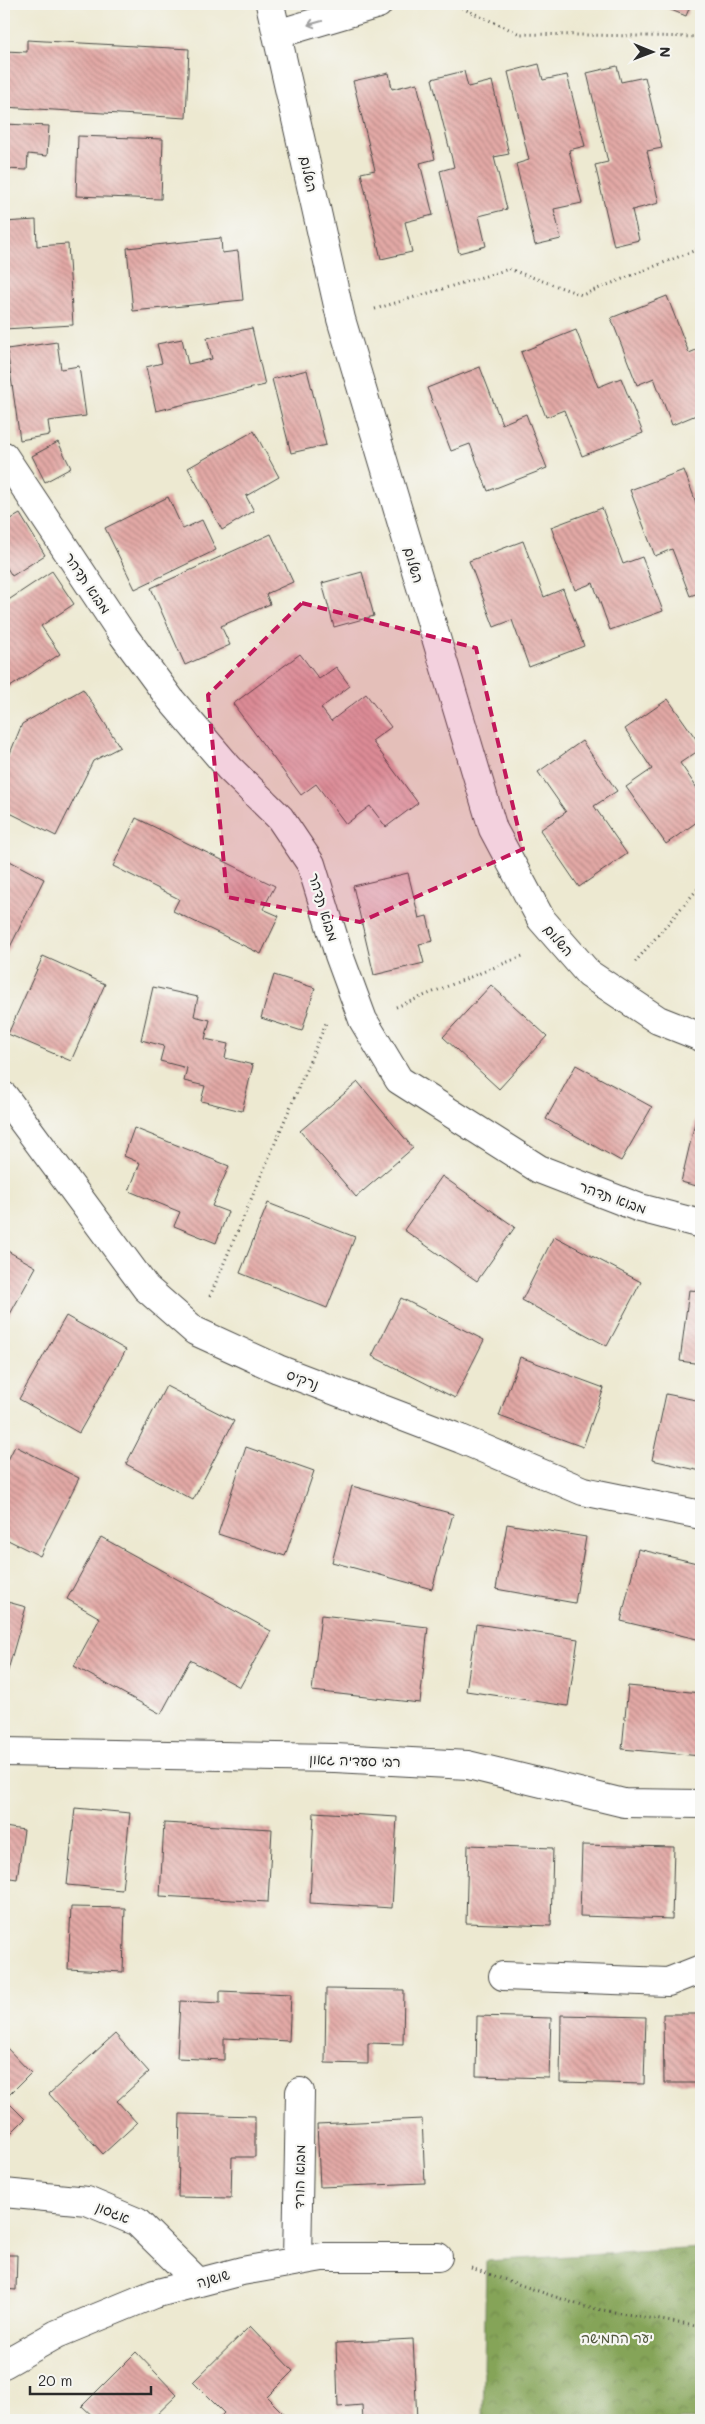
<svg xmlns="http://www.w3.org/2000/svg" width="705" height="2424" font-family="Mali,'Playpen Sans Hebrew',sans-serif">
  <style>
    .forest { fill: url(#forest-crowns); stroke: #586842 }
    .building { fill: url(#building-back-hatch) }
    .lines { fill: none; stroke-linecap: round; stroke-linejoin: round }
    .street-casing { stroke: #484844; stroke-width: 30 }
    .secondary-casing { stroke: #484844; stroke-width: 30 }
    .path { stroke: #484844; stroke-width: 3; stroke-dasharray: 1 4; stroke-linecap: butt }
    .street { stroke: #fff; stroke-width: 28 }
    .secondary { stroke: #fff; stroke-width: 28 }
    .oneway { stroke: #a0a0a0 }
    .marked { fill: #c2185b; fill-opacity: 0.2; stroke: #c2185b; stroke-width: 4; stroke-dasharray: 10 6; stroke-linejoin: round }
    .labels { text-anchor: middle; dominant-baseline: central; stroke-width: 4.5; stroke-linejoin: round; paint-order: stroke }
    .street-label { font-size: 14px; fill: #2b2b2b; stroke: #f6f6f2 }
    .park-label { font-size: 14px; fill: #50573c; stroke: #f6f6f2 }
  </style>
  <defs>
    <pattern id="forest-crowns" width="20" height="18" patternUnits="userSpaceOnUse" patternTransform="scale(1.25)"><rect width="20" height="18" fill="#85a458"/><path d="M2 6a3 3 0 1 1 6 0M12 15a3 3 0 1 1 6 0" fill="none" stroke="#6d8649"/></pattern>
    <pattern id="building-back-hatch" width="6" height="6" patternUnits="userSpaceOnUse" patternTransform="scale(1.25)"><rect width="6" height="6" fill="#e3a9a6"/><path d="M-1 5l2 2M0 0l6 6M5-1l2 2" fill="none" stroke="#b88a87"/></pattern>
  </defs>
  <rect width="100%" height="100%" fill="#f6f6f2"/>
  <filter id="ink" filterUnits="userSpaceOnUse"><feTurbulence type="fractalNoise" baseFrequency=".02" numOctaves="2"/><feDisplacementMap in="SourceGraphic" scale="10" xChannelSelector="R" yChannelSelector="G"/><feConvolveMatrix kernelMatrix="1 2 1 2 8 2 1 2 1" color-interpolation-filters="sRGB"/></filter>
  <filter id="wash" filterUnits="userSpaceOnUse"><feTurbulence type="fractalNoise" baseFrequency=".0096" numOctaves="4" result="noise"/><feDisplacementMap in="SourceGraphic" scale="20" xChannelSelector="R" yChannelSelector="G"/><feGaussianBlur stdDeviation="1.12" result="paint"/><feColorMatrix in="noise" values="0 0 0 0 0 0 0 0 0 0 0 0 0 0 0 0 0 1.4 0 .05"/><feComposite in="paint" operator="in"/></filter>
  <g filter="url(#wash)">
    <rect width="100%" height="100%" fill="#ede9d1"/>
    <path class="forest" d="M 701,2248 L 701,2420 L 483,2420 L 486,2261 Z"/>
    <g id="blocks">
      <path class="building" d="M 656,4 L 691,4 L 686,16 Z
        M 27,40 L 189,49 L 186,118 L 4,107 L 4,51 L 27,52 Z
        M 539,64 L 543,80 L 567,75 L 585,146 L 569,150 L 582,203 L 554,209 L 561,239 L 535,245 L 516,164 L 529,160 L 508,72 Z
        M 617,66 L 621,82 L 645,77 L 662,148 L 647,151 L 659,203 L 632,210 L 639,240 L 614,246 L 595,165 L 608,162 L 587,73 Z
        M 464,71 L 468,87 L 492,81 L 509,154 L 494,157 L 507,209 L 479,216 L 486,246 L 459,253 L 440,171 L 454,167 L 432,79 Z
        M 389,73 L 392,89 L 417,83 L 435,159 L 420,163 L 433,215 L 405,222 L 412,252 L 381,259 L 361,173 L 375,170 L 353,81 Z
        M 4,124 L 49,126 L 47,156 L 28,154 L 27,170 L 4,169 Z
        M 78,136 L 163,139 L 161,199 L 76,196 Z
        M 36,220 L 37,246 L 68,244 L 73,325 L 4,329 L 4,222 Z
        M 221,238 L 222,253 L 238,251 L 243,300 L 133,311 L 127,248 Z
        M 667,296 L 689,353 L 701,348 L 701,413 L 672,425 L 654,378 L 637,385 L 611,318 Z
        M 252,328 L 265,385 L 156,411 L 146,367 L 162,363 L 157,344 L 182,339 L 188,364 L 212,359 L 207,338 Z
        M 576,330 L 598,387 L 621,378 L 643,433 L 582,456 L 564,410 L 546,417 L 521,352 Z
        M 57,342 L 61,369 L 79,366 L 86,416 L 48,421 L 50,435 L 20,440 L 7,349 Z
        M 480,367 L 502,424 L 526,414 L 547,468 L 488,491 L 470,444 L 451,451 L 427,388 Z
        M 307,370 L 326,445 L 291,453 L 272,379 Z
        M 254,431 L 279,477 L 246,496 L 254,511 L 222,530 L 188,468 Z
        M 58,442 L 71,468 L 45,482 L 32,456 Z
        M 684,470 L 701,516 L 701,592 L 690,596 L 672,549 L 655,556 L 630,490 Z
        M 168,497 L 183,529 L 202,520 L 216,550 L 135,589 L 105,528 Z
        M 602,508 L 623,564 L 642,557 L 663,611 L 610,630 L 593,583 L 575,590 L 551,527 Z
        M 20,514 L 45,555 L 12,576 L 4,563 L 4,523 Z
        M 271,534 L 293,582 L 266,594 L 270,604 L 221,626 L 230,645 L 185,665 L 151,588 Z
        M 523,541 L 544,597 L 563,589 L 584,646 L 529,667 L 512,620 L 494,627 L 469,561 Z
        M 52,571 L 74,604 L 41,626 L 60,654 L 4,691 L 4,603 Z
        M 362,572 L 374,616 L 334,627 L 322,583 Z
        M 300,654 L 319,679 L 336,667 L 350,686 L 321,708 L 331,721 L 366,694 L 391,727 L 372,741 L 418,803 L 386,827 L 370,806 L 346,824 L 316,784 L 301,795 L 233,704 Z
        M 83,689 L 120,747 L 93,761 L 56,836 L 4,810 L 4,768 L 22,724 Z
        M 668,699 L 701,746 L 701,749 L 680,763 L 701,794 L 701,819 L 666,844 L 626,787 L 652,769 L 625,729 Z
        M 582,741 L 617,791 L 594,806 L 627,854 L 579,887 L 540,830 L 566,812 L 538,772 Z
        M 136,818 L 275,886 L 263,909 L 279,916 L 261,954 L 173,911 L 179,899 L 113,866 Z
        M 4,858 L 44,879 L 4,959 Z
        M 408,873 L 419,918 L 427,916 L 433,941 L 419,944 L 424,963 L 374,975 L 353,886 Z
        M 43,956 L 105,984 L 71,1061 L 8,1034 Z
        M 274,975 L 315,988 L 302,1031 L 261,1018 Z
        M 491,985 L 547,1036 L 499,1089 L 443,1037 Z
        M 153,987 L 198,997 L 194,1016 L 210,1020 L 205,1039 L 228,1044 L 225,1058 L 253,1065 L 242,1111 L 201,1101 L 205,1086 L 184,1081 L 187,1068 L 160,1061 L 164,1046 L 141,1040 Z
        M 576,1065 L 652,1107 L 621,1161 L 546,1119 Z
        M 358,1082 L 413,1148 L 356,1197 L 300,1131 Z
        M 697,1114 L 701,1115 L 701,1187 L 681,1182 Z
        M 134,1128 L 229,1166 L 212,1206 L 228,1212 L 216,1243 L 174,1226 L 180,1212 L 129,1191 L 140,1163 L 124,1156 Z
        M 442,1176 L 515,1227 L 477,1281 L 404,1230 Z
        M 268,1203 L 355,1237 L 327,1308 L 240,1273 Z
        M 554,1236 L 641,1282 L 607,1346 L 522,1300 Z
        M 4,1249 L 36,1267 L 4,1325 Z
        M 689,1290 L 701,1291 L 701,1364 L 680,1361 Z
        M 401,1298 L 484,1340 L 455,1398 L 372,1356 Z
        M 66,1316 L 126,1350 L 79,1433 L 19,1399 Z
        M 520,1357 L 604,1388 L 583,1447 L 499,1416 Z
        M 166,1386 L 234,1421 L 193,1500 L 126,1464 Z
        M 666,1394 L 701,1401 L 701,1471 L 652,1460 Z
        M 15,1446 L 79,1478 L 40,1556 L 4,1538 L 4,1468 Z
        M 246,1447 L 314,1471 L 285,1556 L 218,1534 Z
        M 352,1486 L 453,1514 L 432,1589 L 332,1562 Z
        M 507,1524 L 586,1537 L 575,1603 L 496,1589 Z
        M 101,1537 L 271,1631 L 240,1687 L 190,1660 L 161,1714 L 74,1666 L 100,1618 L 67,1599 Z
        M 638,1549 L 701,1564 L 701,1640 L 621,1621 Z
        M 4,1601 L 26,1607 L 4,1684 Z
        M 321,1615 L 428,1627 L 420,1703 L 312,1691 Z
        M 476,1624 L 578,1639 L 568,1706 L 466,1691 Z
        M 628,1686 L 701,1693 L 701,1756 L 622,1749 Z
        M 75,1808 L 130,1813 L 122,1890 L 67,1885 Z
        M 314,1812 L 397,1817 L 392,1908 L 310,1903 Z
        M 164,1823 L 272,1829 L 268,1902 L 160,1896 Z
        M 4,1827 L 24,1830 L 17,1879 L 4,1877 Z
        M 468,1845 L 553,1848 L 551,1926 L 466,1923 Z
        M 582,1845 L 674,1847 L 672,1919 L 580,1916 Z
        M 71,1907 L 125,1908 L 123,1972 L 68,1969 Z
        M 326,1989 L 404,1990 L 403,2044 L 368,2043 L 368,2064 L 325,2063 Z
        M 220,1991 L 291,1994 L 289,2041 L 224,2038 L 224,2060 L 177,2058 L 180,2001 L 220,2003 Z
        M 663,2014 L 701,2014 L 701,2083 L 664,2083 Z
        M 561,2015 L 646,2017 L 644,2084 L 560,2082 Z
        M 477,2016 L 551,2018 L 549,2078 L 476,2076 Z
        M 115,2034 L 149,2072 L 117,2101 L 137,2123 L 103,2154 L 49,2094 Z
        M 4,2045 L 31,2073 L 5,2099 L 25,2119 L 4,2140 Z
        M 180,2114 L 255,2116 L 255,2157 L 232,2157 L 231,2198 L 178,2197 Z
        M 422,2119 L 425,2183 L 320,2187 L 317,2124 Z
        M 4,2255 L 17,2255 L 16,2290 L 4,2289 Z
        M 250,2326 L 293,2371 L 267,2397 L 290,2420 L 217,2420 L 224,2413 L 193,2382 Z
        M 413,2339 L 417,2420 L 363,2420 L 362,2405 L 338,2407 L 336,2343 Z
        M 136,2352 L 177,2395 L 151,2420 L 97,2420 L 82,2406 Z"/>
    </g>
  </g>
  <g filter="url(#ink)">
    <use href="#blocks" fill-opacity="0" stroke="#484844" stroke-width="1"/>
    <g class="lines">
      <g class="street-casing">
        <path id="street" d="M 277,34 L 378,4
          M 4,456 L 123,635 L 171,700 L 229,768 L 280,818 L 311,864 L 339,955 L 363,1020 L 399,1080 L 539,1169 L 640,1208 L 701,1224
          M 4,1096 L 146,1288 L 195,1331 L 278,1369 L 461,1439 L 583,1491 L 701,1515
          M 4,1752 L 335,1758 L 468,1765 L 624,1803 L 701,1804
          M 503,1976 L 668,1982 L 701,1969
          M 4,2193 L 87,2201 L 137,2222 L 198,2282
          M 297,2261 L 300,2092
          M 4,2364 L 57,2334 L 154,2294 L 242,2271 L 322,2257 L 438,2257"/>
      </g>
      <g class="secondary-casing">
        <path id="secondary" d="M 270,4 L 341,319 L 493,829 L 541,919 L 589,974 L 658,1020 L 701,1037"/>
      </g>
      <path class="path" d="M 453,4 L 520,34 L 701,37
        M 375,309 L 509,269 L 582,295 L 701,248
        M 635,962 L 701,885
        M 396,1007 L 525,955
        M 210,1296 L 326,1023
        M 471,2268 L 585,2307 L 701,2327"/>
      <use href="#street" class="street"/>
      <use href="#secondary" class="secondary"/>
    </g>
    <defs><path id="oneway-shaft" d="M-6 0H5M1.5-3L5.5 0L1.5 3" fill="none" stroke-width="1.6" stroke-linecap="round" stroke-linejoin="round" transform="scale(1.25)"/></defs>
    <use class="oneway" href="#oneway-shaft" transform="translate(315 23) rotate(164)"/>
  </g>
  <path class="marked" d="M 302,603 L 476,648 L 523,849 L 360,922 L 227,897 L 208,695 Z"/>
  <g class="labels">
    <g class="street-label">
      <text transform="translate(309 174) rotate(78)">השלום</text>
      <text transform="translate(414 565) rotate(73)">השלום</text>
      <text transform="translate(88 583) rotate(56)">מבוא תדהר</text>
      <text transform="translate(324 907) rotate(73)">מבוא תדהר</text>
      <text transform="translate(559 940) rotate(49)">השלום</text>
      <text transform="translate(613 1197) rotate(20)">מבוא תדהר</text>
      <text transform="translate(303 1379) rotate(21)">נרקיס</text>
      <text transform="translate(355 1760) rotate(2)">רבי סעדיה גאון</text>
      <text transform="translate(299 2177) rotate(-89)">מבוא הורד</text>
      <text transform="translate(113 2212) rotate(22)">אגסון</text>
      <text transform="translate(213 2278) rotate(-15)">שושנה</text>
    </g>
    <g class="park-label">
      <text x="617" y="2337">יער החמישה</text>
    </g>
  </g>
  <rect width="705" height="2424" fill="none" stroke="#f6f6f2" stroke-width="20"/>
  <g transform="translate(652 52) rotate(91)" stroke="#f6f6f2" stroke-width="4" paint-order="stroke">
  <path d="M0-4L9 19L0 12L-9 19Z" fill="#2b2b2b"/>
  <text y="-8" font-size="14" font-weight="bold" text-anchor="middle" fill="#2b2b2b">N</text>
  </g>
  <path d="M30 2386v8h121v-8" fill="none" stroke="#2b2b2b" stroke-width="2.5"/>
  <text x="38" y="2386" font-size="15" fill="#2b2b2b" stroke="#f6f6f2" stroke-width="4" paint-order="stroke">20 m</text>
</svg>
